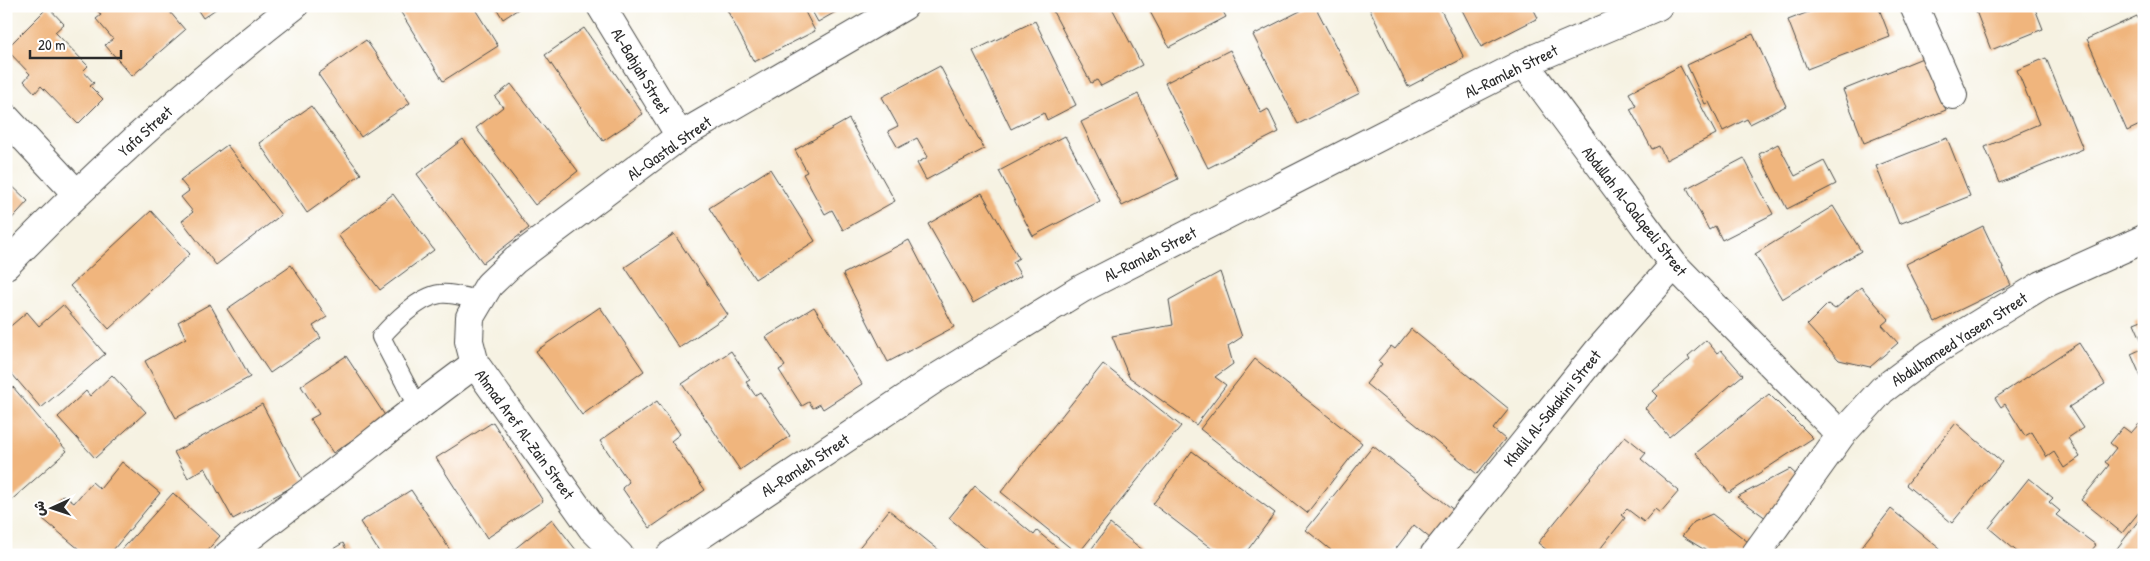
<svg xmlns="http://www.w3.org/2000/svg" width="2150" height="561" font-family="'Patrick Hand','Playpen Sans Arabic',sans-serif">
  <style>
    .building { fill: #f0b57d }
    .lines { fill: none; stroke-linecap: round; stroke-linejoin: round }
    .service-casing { stroke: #494946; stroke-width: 20 }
    .minor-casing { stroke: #494946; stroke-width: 30 }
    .service { stroke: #fff; stroke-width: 18 }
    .minor { stroke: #fff; stroke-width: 28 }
    .labels { text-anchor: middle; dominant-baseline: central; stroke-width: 4.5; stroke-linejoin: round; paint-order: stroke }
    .street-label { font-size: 16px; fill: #2b2b2b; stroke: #fff }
  </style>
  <rect width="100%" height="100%" fill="#fff"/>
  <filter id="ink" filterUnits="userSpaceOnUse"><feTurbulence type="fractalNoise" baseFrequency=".02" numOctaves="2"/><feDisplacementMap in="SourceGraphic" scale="10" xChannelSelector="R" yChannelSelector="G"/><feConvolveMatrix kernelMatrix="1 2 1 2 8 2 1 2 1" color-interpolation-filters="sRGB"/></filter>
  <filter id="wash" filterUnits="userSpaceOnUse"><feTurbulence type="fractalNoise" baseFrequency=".0096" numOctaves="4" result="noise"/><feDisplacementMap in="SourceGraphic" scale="20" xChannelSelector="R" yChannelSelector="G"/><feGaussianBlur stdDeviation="1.12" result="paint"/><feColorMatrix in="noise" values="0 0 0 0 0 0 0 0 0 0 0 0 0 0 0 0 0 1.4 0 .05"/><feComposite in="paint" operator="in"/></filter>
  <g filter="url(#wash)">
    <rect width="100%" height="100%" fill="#f6f2e2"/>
    <g id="blocks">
      <path class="building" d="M 94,6 L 165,6 L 185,30 L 132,76 L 105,45 L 113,39 L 96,19 L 101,15 Z
        M 195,6 L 220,6 L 203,18 Z
        M 397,6 L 473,6 L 498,46 L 443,81 Z
        M 495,6 L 523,6 L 503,19 Z
        M 725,6 L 802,6 L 815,31 L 754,62 Z
        M 809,6 L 846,6 L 818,22 Z
        M 1050,6 L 1111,6 L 1142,65 L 1101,86 L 1097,80 L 1091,83 Z
        M 1147,6 L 1220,6 L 1226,17 L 1169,47 Z
        M 1310,6 L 1315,6 L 1360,93 L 1298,124 L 1253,35 Z
        M 1368,6 L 1439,6 L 1464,58 L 1408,87 Z
        M 1460,6 L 1532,6 L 1538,18 L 1481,47 Z
        M 1824,6 L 1878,6 L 1890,37 L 1807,69 L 1788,20 Z
        M 1974,6 L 2034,6 L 2043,29 L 1991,50 Z
        M 48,7 L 64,24 L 55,32 L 88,66 L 83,71 L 94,83 L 90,86 L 103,99 L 78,124 L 41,86 L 35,93 L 24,81 L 30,74 L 6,49 Z
        M 2137,16 L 2144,31 L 2144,123 L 2127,131 L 2087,39 Z
        M 1035,21 L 1076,105 L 1047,120 L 1044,113 L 1011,129 L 973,51 Z
        M 584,28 L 643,114 L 603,141 L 545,55 Z
        M 1753,34 L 1786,106 L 1750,124 L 1747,119 L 1723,131 L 1709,102 L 1705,104 L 1687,65 Z
        M 366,40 L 410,103 L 361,137 L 318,74 Z
        M 1230,50 L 1261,113 L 1268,109 L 1279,132 L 1208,168 L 1165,83 Z
        M 1925,57 L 1946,110 L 1864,143 L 1843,90 Z
        M 2046,58 L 2083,149 L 2000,183 L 1985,147 L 2039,124 L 2017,70 Z
        M 940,66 L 984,149 L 926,180 L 917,163 L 928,157 L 917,138 L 898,148 L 888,131 L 898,126 L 882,97 Z
        M 1680,66 L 1716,134 L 1666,160 L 1659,146 L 1652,149 L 1630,109 L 1636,106 L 1629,93 Z
        M 511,84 L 578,171 L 535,205 L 476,128 L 503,107 L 495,97 Z
        M 1138,94 L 1178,179 L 1122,206 L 1081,122 Z
        M 311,106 L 361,174 L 307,213 L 259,143 Z
        M 849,119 L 895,201 L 843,230 L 832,210 L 825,214 L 803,174 L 807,172 L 795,150 Z
        M 1065,136 L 1100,201 L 1033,236 L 999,171 Z
        M 1947,138 L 1970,196 L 1899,224 L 1876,166 Z
        M 463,139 L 529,228 L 483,263 L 417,174 Z
        M 1778,144 L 1795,176 L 1824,161 L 1836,184 L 1787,209 L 1759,154 Z
        M 227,145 L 281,215 L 216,265 L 182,221 L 193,212 L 181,197 L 189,191 L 180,180 Z
        M 1744,158 L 1773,214 L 1722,240 L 1715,226 L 1709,230 L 1687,188 Z
        M 770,169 L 815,241 L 755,279 L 709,208 Z
        M 6,180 L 28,201 L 6,225 Z
        M 2143,183 L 2144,224 L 2138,226 Z
        M 982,193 L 1019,258 L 1013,262 L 1021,276 L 973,303 L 928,224 Z
        M 393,194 L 434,250 L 380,290 L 338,235 Z
        M 1833,206 L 1861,251 L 1782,299 L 1755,254 Z
        M 151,211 L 190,254 L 109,329 L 70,286 Z
        M 1983,226 L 2011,285 L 1935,322 L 1906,264 Z
        M 674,234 L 728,315 L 679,348 L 625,267 Z
        M 909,240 L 954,327 L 888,362 L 843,274 Z
        M 291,265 L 327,317 L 313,326 L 321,338 L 270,373 L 227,309 Z
        M 1220,272 L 1242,337 L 1228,346 L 1233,364 L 1215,377 L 1226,385 L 1196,425 L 1129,377 L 1112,336 L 1173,325 L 1169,300 Z
        M 1861,287 L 1889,319 L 1882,325 L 1898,343 L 1870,367 L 1839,360 L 1807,325 L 1828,304 L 1835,309 Z
        M 210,304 L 250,377 L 176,418 L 145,361 L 186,338 L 178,322 Z
        M 63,305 L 105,354 L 41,408 L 6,367 L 6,330 L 27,312 L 39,326 Z
        M 600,307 L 644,371 L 582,415 L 536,351 Z
        M 814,307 L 862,384 L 823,409 L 820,404 L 813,408 L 809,402 L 802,406 L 779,370 L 785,366 L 766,337 Z
        M 2144,319 L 2144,346 L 2134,323 Z
        M 1411,329 L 1509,409 L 1493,429 L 1505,439 L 1477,474 L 1366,384 L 1382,364 L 1378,361 L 1391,346 L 1395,349 Z
        M 1706,340 L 1717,353 L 1721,350 L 1743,375 L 1669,437 L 1645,408 L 1658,396 L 1653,391 L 1690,359 L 1688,356 Z
        M 2079,343 L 2105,384 L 2069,407 L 2083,428 L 2068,438 L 2080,457 L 2064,468 L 2054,452 L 2047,457 L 2032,432 L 2025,436 L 2005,404 L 2001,407 L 1995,398 Z
        M 2144,348 L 2144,384 L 2131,354 Z
        M 731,351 L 750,380 L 746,382 L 755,395 L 760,392 L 790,436 L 740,470 L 682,384 Z
        M 346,356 L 386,417 L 333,453 L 310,419 L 319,414 L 301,386 Z
        M 1255,359 L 1362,443 L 1307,513 L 1200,429 Z
        M 1103,364 L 1181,426 L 1078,554 L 1001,492 Z
        M 112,375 L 146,412 L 95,458 L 58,417 L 86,391 L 90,396 Z
        M 13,387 L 67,451 L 8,503 L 6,393 Z
        M 1769,394 L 1813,438 L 1729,493 L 1696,453 Z
        M 657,401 L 680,434 L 671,441 L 705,490 L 650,528 L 622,488 L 629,482 L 600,441 Z
        M 262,404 L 303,481 L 233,519 L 205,468 L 188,478 L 174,452 Z
        M 493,422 L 543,501 L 487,538 L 436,458 Z
        M 1956,423 L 2002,462 L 1952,523 L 1906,485 Z
        M 2139,424 L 2144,428 L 2144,506 L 2122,533 L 2081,500 L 2109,465 L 2105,462 L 2116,448 L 2110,443 L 2123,427 L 2131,433 Z
        M 1625,436 L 1646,453 L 1641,459 L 1679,491 L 1660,513 L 1655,509 L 1644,522 L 1627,509 L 1621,515 L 1625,518 L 1595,555 L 1553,555 L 1538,543 Z
        M 1373,446 L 1460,515 L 1437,544 L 1414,525 L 1391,555 L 1337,555 L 1306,530 Z
        M 1192,451 L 1275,513 L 1244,555 L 1220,555 L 1153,504 Z
        M 122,462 L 160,493 L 109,555 L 86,555 L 43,519 L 63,495 L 74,503 L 92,482 L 100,489 Z
        M 1790,469 L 1802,480 L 1770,521 L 1737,497 Z
        M 2029,478 L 2053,498 L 2049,502 L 2060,511 L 2056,515 L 2096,545 L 2088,555 L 2021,555 L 1989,528 Z
        M 975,486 L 1034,535 L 1037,531 L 1060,550 L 1056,555 L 994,555 L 949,518 Z
        M 411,490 L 425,511 L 453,555 L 381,555 L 360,522 Z
        M 173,493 L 220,536 L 203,555 L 117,555 Z
        M 1891,509 L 1940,549 L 1936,555 L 1855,555 Z
        M 889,510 L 945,555 L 853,555 Z
        M 1712,514 L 1752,545 L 1747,555 L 1713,555 L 1682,536 L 1694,522 Z
        M 2142,516 L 2144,555 L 2121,555 L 2115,551 Z
        M 552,519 L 580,555 L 507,555 Z
        M 1110,524 L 1149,555 L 1087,555 Z
        M 343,543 L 349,555 L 323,555 Z"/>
    </g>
  </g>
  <g filter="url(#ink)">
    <use href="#blocks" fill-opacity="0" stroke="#494946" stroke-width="1"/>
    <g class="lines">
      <g class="service-casing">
        <path id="service" d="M 417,406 L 381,337 C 394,322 419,297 440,294 C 452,292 466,298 478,300"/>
      </g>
      <g class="minor-casing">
        <path id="minor" d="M 601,6 L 680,136
          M 1914,6 L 1953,95
          M 1524,63 L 1674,265 L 1841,435
          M 6,118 L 76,193
          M 6,265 C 96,172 191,86 294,6
          M 228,555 C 257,530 287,508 318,485 C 370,445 421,403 475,364
          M 619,555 L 592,528 L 475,364 L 469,341 L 470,317 L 489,285 L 515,260 L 680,136 L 904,6
          M 671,555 L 933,380 L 1081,289 L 1524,63 L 1658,6
          M 1434,555 L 1598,351 L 1674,265
          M 1755,555 L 1841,435 L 1882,390 L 1930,354 L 2042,285 L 2144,239"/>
      </g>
      <use href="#service" class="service"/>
      <use href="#minor" class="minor"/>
    </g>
  </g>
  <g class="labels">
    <g class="street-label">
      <text transform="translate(641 71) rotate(59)">Al-Bahjah Street</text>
      <text transform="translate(1511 71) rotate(-26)">Al-Ramleh Street</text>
      <text transform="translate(145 131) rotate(-42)">Yafa Street</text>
      <text transform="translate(669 148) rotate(-35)">Al-Qastal Street</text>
      <text transform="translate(1635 211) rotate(52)">Abdullah Al-Qalqeeli Street</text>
      <text transform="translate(1150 254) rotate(-27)">Al-Ramleh Street</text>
      <text transform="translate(1959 339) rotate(-33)">Abdulhameed Yaseen Street</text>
      <text transform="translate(1552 408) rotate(-51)">Khalil Al-Sakakini Street</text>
      <text transform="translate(525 434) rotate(54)">Ahmad Aref Al-Zain Street</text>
      <text transform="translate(805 465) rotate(-33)">Al-Ramleh Street</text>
    </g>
  </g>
  <rect width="2150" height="561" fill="none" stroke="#fff" stroke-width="25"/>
  <g transform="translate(52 508) rotate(267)" stroke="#ffffff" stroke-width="4" paint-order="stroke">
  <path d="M0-4L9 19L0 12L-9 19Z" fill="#2b2b2b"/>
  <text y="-8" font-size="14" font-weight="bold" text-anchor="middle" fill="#2b2b2b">ش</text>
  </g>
  <path d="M30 50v8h91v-8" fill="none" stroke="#2b2b2b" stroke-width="2.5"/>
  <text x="38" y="50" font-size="15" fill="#2b2b2b" stroke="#ffffff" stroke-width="4" paint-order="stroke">20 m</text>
</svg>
